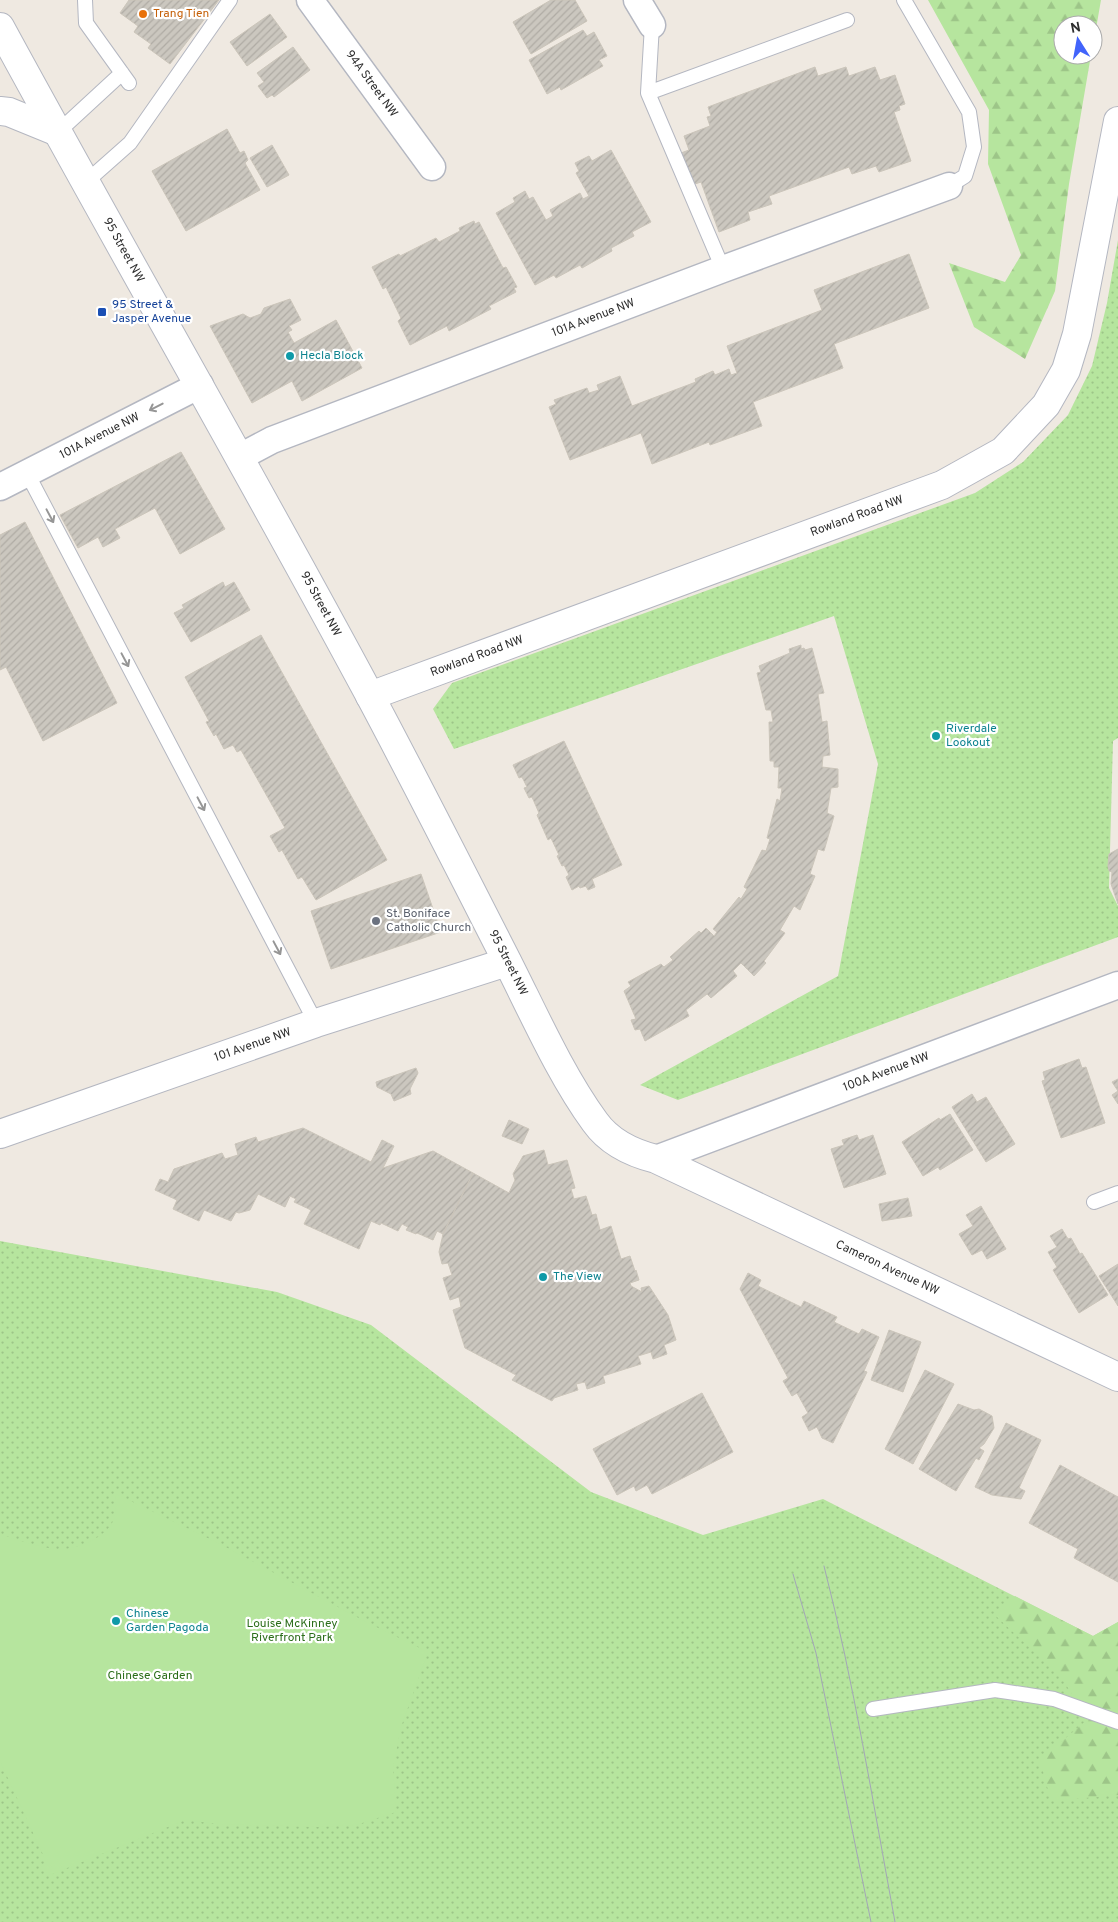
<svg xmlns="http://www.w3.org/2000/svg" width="1118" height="1922" font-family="Overpass,sans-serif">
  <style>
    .grass { fill: url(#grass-dots) }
    .forest { fill: url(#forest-firs) }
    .garden { fill: #b6e59e }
    .building { fill: url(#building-hatch); stroke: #cbc5ba }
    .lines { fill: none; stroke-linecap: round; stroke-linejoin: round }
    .lane-casing { stroke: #b4b7c1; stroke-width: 16 }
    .street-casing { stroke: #b4b7c1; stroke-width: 29 }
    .secondary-casing { stroke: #b4b7c1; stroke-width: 30 }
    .lane { stroke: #fff; stroke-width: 14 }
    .street { stroke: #fff; stroke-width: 26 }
    .secondary { stroke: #fff; stroke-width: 28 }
    .tram { stroke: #a3a6b8; stroke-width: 1 }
    .oneway { stroke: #969696 }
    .food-dot { fill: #e8710a; stroke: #fff; stroke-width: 2 }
    .transit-dot { fill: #1a4fb4; stroke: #fff; stroke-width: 2 }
    .culture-dot { fill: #0f9aa8; stroke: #fff; stroke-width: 2 }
    .worship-dot { fill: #6b7280; stroke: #fff; stroke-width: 2 }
    .labels { text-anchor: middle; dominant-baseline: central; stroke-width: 4.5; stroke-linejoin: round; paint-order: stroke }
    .food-label { font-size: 12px; fill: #c56008; stroke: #fff; text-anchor: start }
    .street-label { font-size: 12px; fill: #2e2e2e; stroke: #fff }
    .transit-label { font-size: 12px; fill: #164399; stroke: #fff; text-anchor: start }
    .culture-label { font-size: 12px; fill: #0d838f; stroke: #fff; text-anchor: start }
    .worship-label { font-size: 12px; fill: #5b616d; stroke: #fff; text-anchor: start }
    .park-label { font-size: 12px; fill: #2c6e1b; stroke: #fff }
  </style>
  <defs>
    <pattern id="grass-dots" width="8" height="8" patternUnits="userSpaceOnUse" patternTransform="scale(1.25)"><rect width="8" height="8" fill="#b6e59e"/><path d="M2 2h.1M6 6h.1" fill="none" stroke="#9dc588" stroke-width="1.8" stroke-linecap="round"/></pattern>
    <pattern id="forest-firs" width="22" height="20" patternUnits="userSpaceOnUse" patternTransform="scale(1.25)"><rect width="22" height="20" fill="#b6e59e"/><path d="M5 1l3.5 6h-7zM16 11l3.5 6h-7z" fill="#9dc588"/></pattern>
    <pattern id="building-hatch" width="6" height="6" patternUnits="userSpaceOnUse" patternTransform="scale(1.25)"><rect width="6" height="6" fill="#cbc7bf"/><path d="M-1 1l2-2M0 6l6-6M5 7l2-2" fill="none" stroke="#afaba4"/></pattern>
  </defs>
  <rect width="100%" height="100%" fill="#efe9e1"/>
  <path class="grass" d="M 1118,240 L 1118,738 L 1113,741 L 1109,888 L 1118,906 L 1118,937 L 678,1100 L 640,1085 L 838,976 L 878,764 L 834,616 L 454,749 L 433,709 L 452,683 L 975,493 L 1023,462 L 1068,415 L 1092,366 L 1107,303 Z
    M 0,1241 L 277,1292 L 371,1325 L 591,1492 L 703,1535 L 823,1499 L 1093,1636 L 1118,1622 L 1118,1922 L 0,1922 Z"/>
  <path class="forest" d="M 928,0 L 1101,0 L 1093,46 L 1093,25 L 1063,25 L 1063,55 L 1091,55 L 1069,184 L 1055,291 L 1025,359 L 974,327 L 949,263 L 1005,282 L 1021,255 L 988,164 L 989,110 Z
    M 1015,1596 L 1093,1636 L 1118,1622 L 1118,1795 L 1051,1801 L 1040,1760 L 1088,1719 L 1061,1677 L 996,1616 Z"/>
  <path class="garden" d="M 116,1494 L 218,1543 L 368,1623 L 428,1652 L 401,1727 L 393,1768 L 396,1812 L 356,1825 L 316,1827 L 218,1824 L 185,1820 L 45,1877 L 45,1859 L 0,1761 L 0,1534 C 17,1540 45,1550 64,1549 C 80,1548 107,1536 113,1521 C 117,1513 115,1502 116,1494 Z"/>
  <path class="building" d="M 129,0 L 219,0 L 170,64 L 148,48 L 151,44 L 134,32 L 138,26 L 120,13 Z
    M 551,0 L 575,0 L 587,21 L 531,54 L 513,22 Z
    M 270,14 L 287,37 L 247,66 L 230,42 Z
    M 583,30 L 587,36 L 594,32 L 607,56 L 599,60 L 603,66 L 561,90 L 560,87 L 547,94 L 529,60 Z
    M 293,47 L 310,70 L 274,97 L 272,95 L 267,98 L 258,86 L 264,82 L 257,73 Z
    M 815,67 L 818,76 L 846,67 L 849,76 L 875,67 L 880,80 L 895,75 L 905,104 L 899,106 L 900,110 L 894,112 L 911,161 L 879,172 L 876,166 L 852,174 L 849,167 L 769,196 L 772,204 L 748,212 L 750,220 L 719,232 L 701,182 L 692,185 L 681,153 L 689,150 L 684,136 L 710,126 L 707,117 L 711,116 L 708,107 Z
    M 227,129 L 240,153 L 244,151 L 248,160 L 245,163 L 260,190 L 186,231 L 152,171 Z
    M 272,145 L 289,175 L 267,187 L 250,158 Z
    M 611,150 L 651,222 L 632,232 L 634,236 L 611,248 L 612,251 L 582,268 L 580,265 L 556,278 L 554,275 L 535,285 L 496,213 L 515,202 L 513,198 L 525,191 L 529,199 L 533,197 L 546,220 L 553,216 L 550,210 L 580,193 L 583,199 L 589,196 L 576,173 L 579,171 L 575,163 L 589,156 L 592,161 Z
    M 474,221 L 475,224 L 479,222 L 503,268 L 506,267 L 517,287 L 514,288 L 516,292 L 489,306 L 491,309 L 449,331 L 447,326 L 410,345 L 398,321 L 401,318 L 386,287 L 383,289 L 372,267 L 399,254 L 400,256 L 436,238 L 439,242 L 460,231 L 459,228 Z
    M 909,254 L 929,308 L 834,344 L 843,368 L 753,402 L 762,426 L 710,445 L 709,442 L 652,464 L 641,433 L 570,460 L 549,407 L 556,404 L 554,400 L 587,388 L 589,393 L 599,390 L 597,385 L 620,376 L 632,406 L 696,382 L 695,379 L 713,371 L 715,375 L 729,369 L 731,375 L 737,373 L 727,346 L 822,310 L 814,290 Z
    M 290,299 L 301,320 L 289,326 L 292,330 L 288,332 L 294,343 L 336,320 L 362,368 L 302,401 L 292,381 L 252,403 L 210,326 L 243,314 L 250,318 L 261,314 L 264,308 Z
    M 181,452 L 225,529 L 180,554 L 155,508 L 115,529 L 120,538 L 103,547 L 98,537 L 78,548 L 60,515 Z
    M 25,522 L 117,703 L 43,741 L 6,667 L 0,670 L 0,535 Z
    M 223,582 L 225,587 L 234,582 L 250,610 L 191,642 L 174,613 L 184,608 L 182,605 Z
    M 261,635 L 387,860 L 316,900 L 302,877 L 298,879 L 282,850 L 279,852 L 270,836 L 285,828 L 241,750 L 237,752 L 233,745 L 224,749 L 216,734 L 214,736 L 206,722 L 209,721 L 185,677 Z
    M 801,645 L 801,649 L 804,648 L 805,650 L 812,648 L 824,693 L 818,694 L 822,722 L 827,721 L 830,755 L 823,756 L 822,767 L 838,769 L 838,787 L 831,788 L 827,813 L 834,816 L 824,851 L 818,849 L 810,874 L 815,876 L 800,910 L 794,906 L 780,930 L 785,933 L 764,961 L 766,963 L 754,976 L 741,963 L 733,971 L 737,976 L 711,998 L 707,994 L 686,1010 L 689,1016 L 645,1041 L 640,1029 L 635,1030 L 631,1020 L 636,1019 L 624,991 L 631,986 L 628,982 L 661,964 L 664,967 L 673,960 L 670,957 L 699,931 L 701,933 L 706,928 L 714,936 L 717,932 L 713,929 L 739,897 L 741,899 L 747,889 L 744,887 L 762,850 L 766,851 L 770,839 L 767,838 L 777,799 L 780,801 L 782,788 L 778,788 L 779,767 L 774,767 L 774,761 L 770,761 L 769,722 L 773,722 L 771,710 L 766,710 L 757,673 L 761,672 L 759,666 L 790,653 L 789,649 Z
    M 564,741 L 622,865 L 592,879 L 595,887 L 588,890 L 586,886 L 580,888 L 579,886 L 572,890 L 566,877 L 569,875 L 564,865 L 562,866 L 557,856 L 559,855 L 551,838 L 548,840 L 537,815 L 539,813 L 532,797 L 529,798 L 524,788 L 527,787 L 522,777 L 519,778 L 513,765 Z
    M 1118,849 L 1118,904 L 1111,884 L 1112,872 L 1109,871 L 1108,866 L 1109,854 Z
    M 421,874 L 441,932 L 331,969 L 311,911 Z
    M 1079,1059 L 1082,1068 L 1086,1067 L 1105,1123 L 1061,1138 L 1042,1081 L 1045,1080 L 1043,1072 Z
    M 416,1068 L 418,1073 L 410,1089 L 411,1094 L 394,1101 L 391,1094 L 377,1087 L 376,1082 Z
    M 1118,1079 L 1118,1104 L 1112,1095 L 1118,1091 L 1112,1082 Z
    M 972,1094 L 977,1102 L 986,1097 L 1015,1144 L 986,1162 L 952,1107 Z
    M 950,1114 L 973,1150 L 940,1170 L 938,1167 L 923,1176 L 902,1142 L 939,1118 L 940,1120 Z
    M 509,1120 L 529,1129 L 522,1144 L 502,1136 Z
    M 303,1128 L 371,1162 L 382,1140 L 394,1146 L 383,1168 L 433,1151 L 473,1173 L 443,1234 L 437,1231 L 433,1240 L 417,1233 L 416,1234 L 406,1230 L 408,1227 L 402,1224 L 398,1231 L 381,1223 L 380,1225 L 371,1221 L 359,1249 L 304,1224 L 311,1210 L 294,1202 L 296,1199 L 290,1196 L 285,1207 L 258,1194 L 250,1210 L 239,1213 L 236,1212 L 231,1221 L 204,1210 L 199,1221 L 173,1209 L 177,1200 L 155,1190 L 160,1179 L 168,1182 L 174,1169 L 222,1153 L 225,1159 L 238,1155 L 235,1144 L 256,1137 L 258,1142 Z
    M 857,1135 L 859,1140 L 873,1135 L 886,1174 L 844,1188 L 831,1149 L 844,1145 L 842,1140 Z
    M 544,1150 L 548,1165 L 567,1160 L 575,1188 L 571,1189 L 574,1199 L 586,1196 L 592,1215 L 596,1214 L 600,1230 L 611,1226 L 621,1259 L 630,1256 L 635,1271 L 636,1270 L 639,1280 L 630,1283 L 631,1286 L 642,1292 L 641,1288 L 649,1286 L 668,1315 L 676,1340 L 664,1345 L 667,1354 L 653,1359 L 651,1352 L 638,1356 L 641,1364 L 603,1376 L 605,1383 L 587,1389 L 585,1382 L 576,1384 L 578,1390 L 554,1398 L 552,1401 L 512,1380 L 516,1375 L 465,1348 L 453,1310 L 461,1307 L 459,1297 L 450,1300 L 443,1278 L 452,1275 L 448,1263 L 442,1264 L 439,1252 L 443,1234 L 473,1173 L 509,1193 L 515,1180 L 513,1174 L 523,1156 Z
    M 908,1198 L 912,1216 L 882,1221 L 879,1204 Z
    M 981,1206 L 1006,1249 L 987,1259 L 982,1250 L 972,1255 L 959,1234 L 973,1226 L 966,1215 Z
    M 1062,1229 L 1068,1239 L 1071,1238 L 1080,1254 L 1082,1253 L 1108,1295 L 1079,1313 L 1053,1270 L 1057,1267 L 1048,1252 L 1057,1247 L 1050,1236 Z
    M 1118,1264 L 1118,1306 L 1099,1276 Z
    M 748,1273 L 761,1280 L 758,1286 L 801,1307 L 804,1301 L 837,1317 L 834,1322 L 859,1334 L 862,1329 L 879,1337 L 864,1371 L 867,1372 L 833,1443 L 822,1438 L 817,1427 L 809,1431 L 802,1417 L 808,1413 L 797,1393 L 792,1396 L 783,1381 L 788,1378 L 740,1289 Z
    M 889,1330 L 921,1342 L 903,1392 L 871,1380 Z
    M 925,1370 L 954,1384 L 913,1464 L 885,1449 Z
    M 702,1393 L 733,1452 L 652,1494 L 647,1485 L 636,1491 L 634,1486 L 617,1495 L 593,1449 Z
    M 958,1404 L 974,1410 L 979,1409 L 992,1416 L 994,1428 L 984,1444 L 979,1448 L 984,1451 L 979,1460 L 976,1458 L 956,1491 L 919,1469 Z
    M 1006,1423 L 1041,1440 L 1019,1488 L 1025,1491 L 1021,1499 L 992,1495 L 975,1487 Z
    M 1060,1465 L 1118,1497 L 1118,1582 L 1074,1558 L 1078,1549 L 1029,1523 Z"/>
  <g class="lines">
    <g class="lane-casing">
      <path id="lane" d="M 85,0 L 86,23 L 129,83
        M 904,0 L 969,112 L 974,147 L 965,176 L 949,186
        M 648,93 L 652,25
        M 58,132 L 122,73
        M 86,182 L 130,143 L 230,0
        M 723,269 L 648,93 L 847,20
        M 27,473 L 316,1023
        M 1094,1202 L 1118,1193
        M 873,1709 L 995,1690 L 1054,1699 L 1118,1722"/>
    </g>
    <g class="street-casing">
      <g id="street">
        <path id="s1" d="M 310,0 L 432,167"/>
        <path d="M 637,0 L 652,25"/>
        <path id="s2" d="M 240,457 L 272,440 L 723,269 L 949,186"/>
        <path id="s3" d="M 0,487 L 200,385"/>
        <path id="s4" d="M 656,1159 L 1118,985"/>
      </g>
    </g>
    <g class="secondary-casing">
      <g id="secondary">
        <path id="s5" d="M 0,27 C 121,250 249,470 369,694 C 416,782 461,871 506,959 C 533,1012 560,1074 595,1122 C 610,1143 632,1153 656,1159 L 1118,1377"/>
        <path d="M 0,111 L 9,112 L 58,132"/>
        <path id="s6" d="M 370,696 L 942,485 L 1003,451 L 1046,405 L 1066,370 L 1077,334 L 1118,121"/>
        <path id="s7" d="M 0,1134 L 316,1023 L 507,962"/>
      </g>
    </g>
    <use href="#lane" class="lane"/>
    <use href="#street" class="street"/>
    <use href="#secondary" class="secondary"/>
    <path class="tram" d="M 824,1566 C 854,1683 873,1803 895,1922
      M 793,1574 L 816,1653 L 871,1922"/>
  </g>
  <defs><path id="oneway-shaft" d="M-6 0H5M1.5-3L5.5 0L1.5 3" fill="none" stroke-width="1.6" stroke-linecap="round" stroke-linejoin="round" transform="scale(1.25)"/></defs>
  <g class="oneway">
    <use href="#oneway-shaft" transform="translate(156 407) rotate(153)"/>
    <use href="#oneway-shaft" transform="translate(50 516) rotate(62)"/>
    <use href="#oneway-shaft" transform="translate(125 660) rotate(62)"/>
    <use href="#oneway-shaft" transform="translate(201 804) rotate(62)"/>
    <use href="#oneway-shaft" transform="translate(277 948) rotate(62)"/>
  </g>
  <circle class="food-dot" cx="143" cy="14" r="5"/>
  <rect class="transit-dot" x="97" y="307" width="10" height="10" rx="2.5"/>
  <g class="culture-dot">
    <circle cx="290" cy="356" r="5"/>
    <circle cx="936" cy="736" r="5"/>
    <circle cx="543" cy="1277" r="5"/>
    <circle cx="116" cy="1621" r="5"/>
  </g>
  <circle class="worship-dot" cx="376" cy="921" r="5"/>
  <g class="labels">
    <g class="food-label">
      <text x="153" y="14">Trang Tien</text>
    </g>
    <g class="street-label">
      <text stroke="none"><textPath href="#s1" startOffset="104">94A Street NW</textPath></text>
      <text stroke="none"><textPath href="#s5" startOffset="255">95 Street NW</textPath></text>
      <text stroke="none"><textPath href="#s2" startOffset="380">101A Avenue NW</textPath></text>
      <text stroke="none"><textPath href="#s3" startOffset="112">101A Avenue NW</textPath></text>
      <text stroke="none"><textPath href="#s6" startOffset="519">Rowland Road NW</textPath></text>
      <text stroke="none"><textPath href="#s5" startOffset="660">95 Street NW</textPath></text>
      <text stroke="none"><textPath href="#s6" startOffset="114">Rowland Road NW</textPath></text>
      <text stroke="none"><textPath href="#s5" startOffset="1065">95 Street NW</textPath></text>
      <text stroke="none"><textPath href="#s7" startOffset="268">101 Avenue NW</textPath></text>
      <text stroke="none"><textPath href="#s4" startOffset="246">100A Avenue NW</textPath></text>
      <text stroke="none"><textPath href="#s5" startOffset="1575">Cameron Avenue NW</textPath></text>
    </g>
    <g class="transit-label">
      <text x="112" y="305">95 Street &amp;<tspan x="112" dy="14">Jasper Avenue</tspan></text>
    </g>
    <g class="culture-label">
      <text x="300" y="356">Hecla Block</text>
      <text x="946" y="729">Riverdale<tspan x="946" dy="14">Lookout</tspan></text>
      <text x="553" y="1277">The View</text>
      <text x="126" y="1614">Chinese<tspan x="126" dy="14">Garden Pagoda</tspan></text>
    </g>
    <g class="worship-label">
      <text x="386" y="914">St. Boniface<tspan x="386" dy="14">Catholic Church</tspan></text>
    </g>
    <g class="park-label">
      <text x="292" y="1624">Louise McKinney<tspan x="292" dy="14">Riverfront Park</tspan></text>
      <text x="150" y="1676">Chinese Garden</text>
    </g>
  </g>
  <g transform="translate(1078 40) rotate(349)"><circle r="24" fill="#ffffff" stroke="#ababab"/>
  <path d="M0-4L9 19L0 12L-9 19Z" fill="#4264fb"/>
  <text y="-8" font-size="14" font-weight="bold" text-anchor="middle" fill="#2e2e2e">N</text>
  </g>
</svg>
